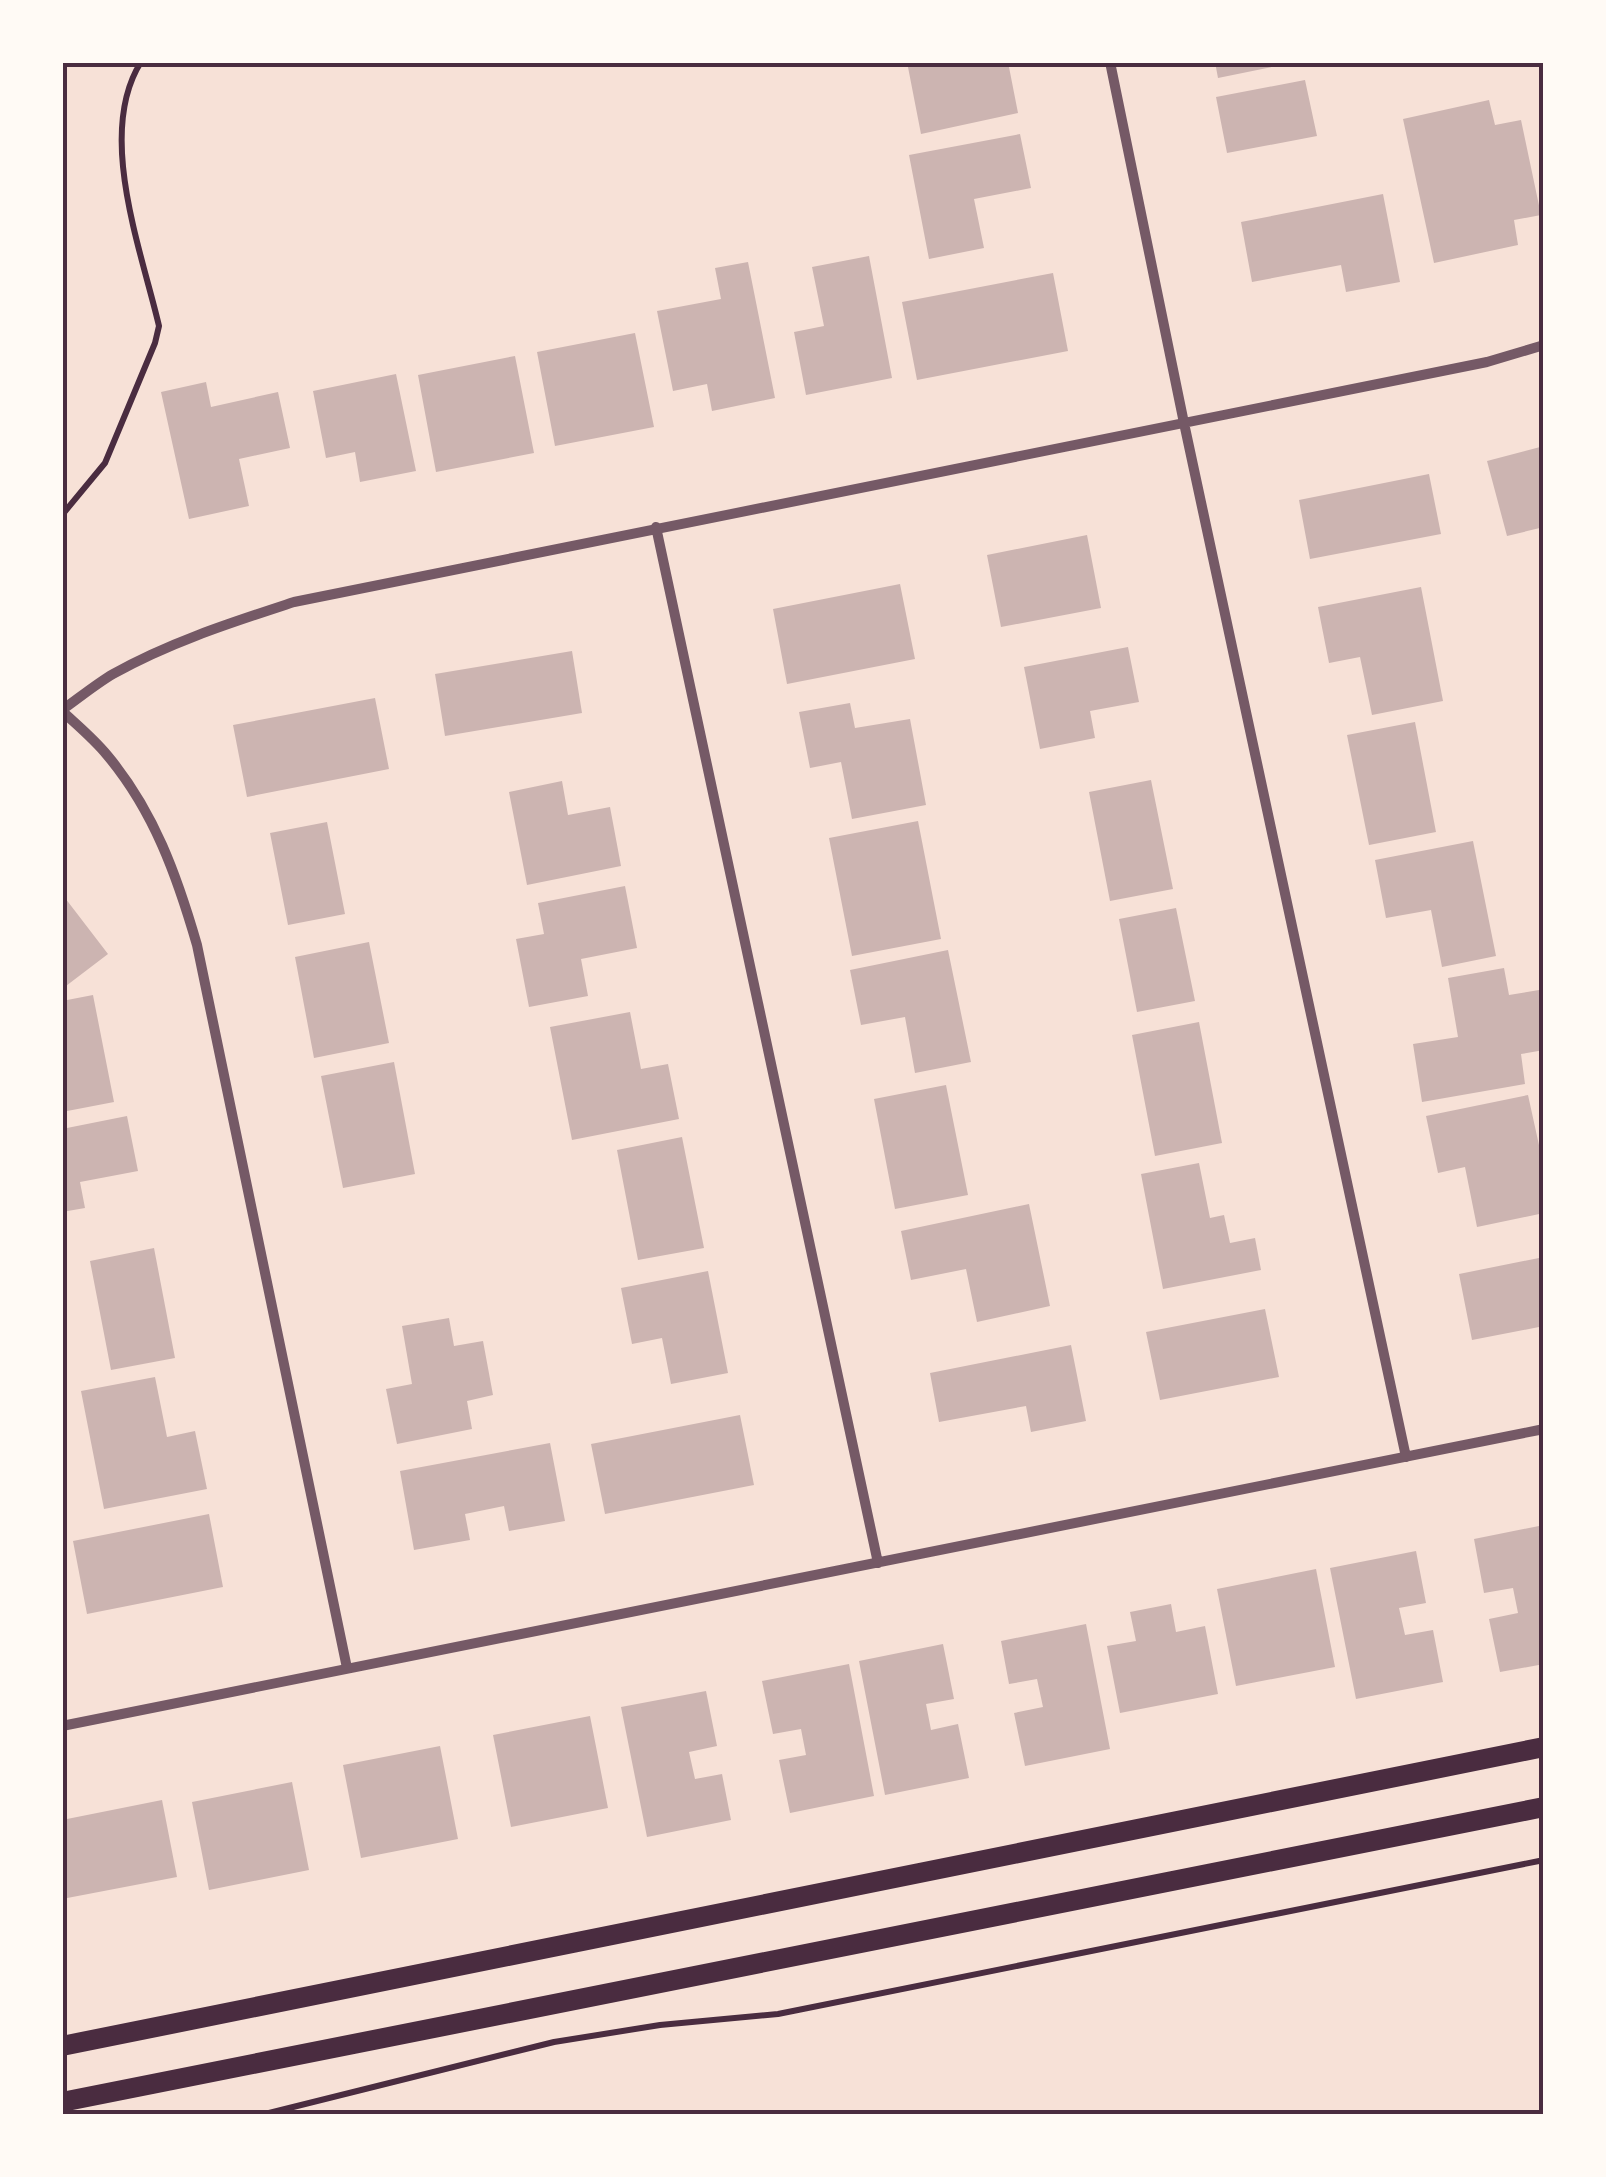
<svg xmlns="http://www.w3.org/2000/svg" width="1606" height="2177" font-family="Signika,sans-serif">
  <style>
    .building { fill: #ccb4b1 }
    .lines { fill: none; stroke-linecap: round; stroke-linejoin: round }
    .path { stroke: #4a2c40; stroke-width: 6 }
    .minor { stroke: #755966; stroke-width: 10 }
    .secondary { stroke: #4a2c40; stroke-width: 20 }
    .neatline { fill: none; stroke: #4a2c40; stroke-width: 4 }
  </style>
  <rect width="100%" height="100%" fill="#f7e1d7"/>
  <path class="building" d="M 907,62 L 958,62 L 959,66 L 1008,62 L 1018,113 L 921,134 Z
    M 1215,62 L 1285,62 L 1286,64 L 1218,78 Z
    M 1305,80 L 1317,136 L 1227,153 L 1216,97 Z
    M 1489,100 L 1495,125 L 1521,120 L 1541,215 L 1514,220 L 1518,245 L 1434,263 L 1403,119 Z
    M 1020,134 L 1031,188 L 974,199 L 984,248 L 929,259 L 909,155 Z
    M 1383,194 L 1400,282 L 1346,292 L 1341,265 L 1252,282 L 1241,222 Z
    M 869,256 L 892,378 L 806,395 L 794,332 L 824,326 L 812,267 Z
    M 748,262 L 775,398 L 712,411 L 707,384 L 673,391 L 657,311 L 721,299 L 715,268 Z
    M 1053,273 L 1068,351 L 917,380 L 902,302 Z
    M 635,333 L 654,427 L 555,446 L 537,352 Z
    M 515,356 L 534,453 L 436,472 L 418,375 Z
    M 396,374 L 416,471 L 360,482 L 355,452 L 326,458 L 313,391 Z
    M 206,382 L 211,407 L 278,392 L 290,448 L 239,459 L 249,506 L 189,519 L 161,392 Z
    M 1544,446 L 1544,527 L 1507,536 L 1487,461 Z
    M 1429,474 L 1441,534 L 1310,559 L 1299,500 Z
    M 1087,535 L 1101,608 L 1001,627 L 987,555 Z
    M 900,584 L 915,659 L 787,684 L 773,609 Z
    M 1421,587 L 1443,701 L 1372,715 L 1360,657 L 1329,663 L 1318,607 Z
    M 1128,647 L 1139,702 L 1090,711 L 1095,738 L 1040,749 L 1024,667 Z
    M 572,651 L 582,713 L 445,736 L 435,674 Z
    M 375,698 L 389,769 L 247,797 L 233,725 Z
    M 850,703 L 855,728 L 910,719 L 926,805 L 852,819 L 841,762 L 810,768 L 799,712 Z
    M 1415,722 L 1436,832 L 1369,845 L 1347,735 Z
    M 1151,780 L 1173,889 L 1110,901 L 1089,792 Z
    M 562,781 L 568,815 L 610,807 L 621,866 L 527,885 L 509,792 Z
    M 918,821 L 941,939 L 852,956 L 829,838 Z
    M 327,822 L 345,914 L 288,925 L 270,833 Z
    M 1473,841 L 1496,956 L 1442,967 L 1431,910 L 1386,918 L 1375,860 Z
    M 625,886 L 637,948 L 581,959 L 588,996 L 529,1007 L 516,939 L 544,934 L 538,903 Z
    M 62,894 L 108,954 L 62,989 Z
    M 1176,908 L 1195,1001 L 1137,1012 L 1119,919 Z
    M 369,942 L 389,1043 L 314,1058 L 295,957 Z
    M 948,950 L 971,1062 L 915,1073 L 905,1017 L 861,1025 L 850,970 Z
    M 1504,968 L 1509,995 L 1539,990 L 1544,1017 L 1544,1050 L 1521,1054 L 1525,1084 L 1422,1102 L 1413,1044 L 1458,1037 L 1448,978 Z
    M 93,995 L 114,1102 L 62,1112 L 62,1001 Z
    M 630,1012 L 641,1069 L 668,1064 L 679,1119 L 572,1140 L 550,1027 Z
    M 1199,1022 L 1222,1143 L 1155,1156 L 1132,1035 Z
    M 394,1062 L 415,1174 L 343,1188 L 321,1076 Z
    M 946,1085 L 968,1195 L 895,1209 L 874,1099 Z
    M 1528,1095 L 1544,1168 L 1544,1213 L 1477,1227 L 1465,1167 L 1438,1173 L 1426,1116 Z
    M 127,1116 L 138,1171 L 80,1182 L 85,1208 L 62,1212 L 62,1129 Z
    M 682,1137 L 704,1248 L 638,1260 L 617,1150 Z
    M 1199,1163 L 1210,1218 L 1224,1215 L 1230,1243 L 1255,1238 L 1261,1270 L 1163,1289 L 1141,1174 Z
    M 1029,1204 L 1050,1306 L 977,1322 L 966,1269 L 911,1280 L 901,1231 Z
    M 154,1248 L 175,1358 L 111,1370 L 90,1261 Z
    M 1544,1257 L 1544,1326 L 1472,1340 L 1459,1274 Z
    M 708,1271 L 728,1373 L 671,1384 L 662,1338 L 632,1344 L 621,1288 Z
    M 1265,1309 L 1279,1377 L 1160,1400 L 1146,1332 Z
    M 449,1318 L 454,1346 L 483,1341 L 493,1395 L 467,1401 L 472,1429 L 397,1444 L 386,1389 L 412,1384 L 402,1326 Z
    M 1071,1345 L 1086,1421 L 1031,1432 L 1026,1406 L 939,1422 L 930,1373 Z
    M 155,1377 L 167,1437 L 195,1431 L 207,1489 L 104,1509 L 81,1391 Z
    M 740,1415 L 754,1485 L 605,1514 L 591,1444 Z
    M 550,1443 L 565,1521 L 509,1531 L 504,1506 L 465,1514 L 470,1540 L 414,1550 L 400,1471 Z
    M 209,1514 L 223,1587 L 87,1614 L 73,1541 Z
    M 1544,1525 L 1544,1664 L 1500,1672 L 1489,1619 L 1518,1613 L 1513,1588 L 1484,1593 L 1474,1539 Z
    M 1416,1551 L 1426,1603 L 1399,1608 L 1405,1635 L 1433,1630 L 1443,1682 L 1356,1699 L 1330,1568 Z
    M 1316,1569 L 1335,1667 L 1236,1686 L 1217,1589 Z
    M 1171,1604 L 1176,1632 L 1205,1626 L 1218,1694 L 1120,1713 L 1107,1646 L 1136,1641 L 1130,1612 Z
    M 1086,1624 L 1110,1749 L 1025,1766 L 1014,1713 L 1043,1707 L 1037,1679 L 1009,1684 L 1001,1641 Z
    M 943,1644 L 954,1699 L 926,1704 L 931,1730 L 958,1724 L 969,1778 L 885,1795 L 859,1661 Z
    M 849,1664 L 874,1796 L 790,1813 L 779,1760 L 806,1755 L 801,1729 L 773,1734 L 762,1681 Z
    M 706,1691 L 717,1746 L 689,1752 L 695,1779 L 722,1774 L 731,1820 L 647,1837 L 621,1707 Z
    M 590,1716 L 608,1808 L 511,1827 L 493,1735 Z
    M 440,1746 L 458,1839 L 361,1858 L 343,1765 Z
    M 292,1782 L 309,1870 L 209,1890 L 192,1802 Z
    M 162,1800 L 177,1877 L 62,1899 L 62,1820 Z"/>
  <g class="lines">
    <path class="path" d="M 62,515 L 105,463 L 155,343 L 159,326 C 141,249 96,133 141,62
      M 265,2114 L 554,2042 L 660,2025 L 778,2014 L 1544,1860"/>
    <path class="minor" d="M 1110,62 L 1184,423 L 1406,1457
      M 656,527 L 878,1563
      M 62,710 C 79,698 96,684 113,674 C 170,642 233,622 294,602 L 1487,362 L 1544,345
      M 62,711 C 77,725 94,739 107,755 C 154,811 177,876 197,945 L 347,1668
      M 62,1726 L 1544,1429"/>
    <path class="secondary" d="M 62,2046 L 1544,1747
      M 62,2102 L 1544,1807"/>
  </g>
  <rect width="1606" height="2177" fill="none" stroke="#fffaf5" stroke-width="130"/>
  <rect x="65" y="65" width="1476" height="2047" class="neatline"/>
</svg>
